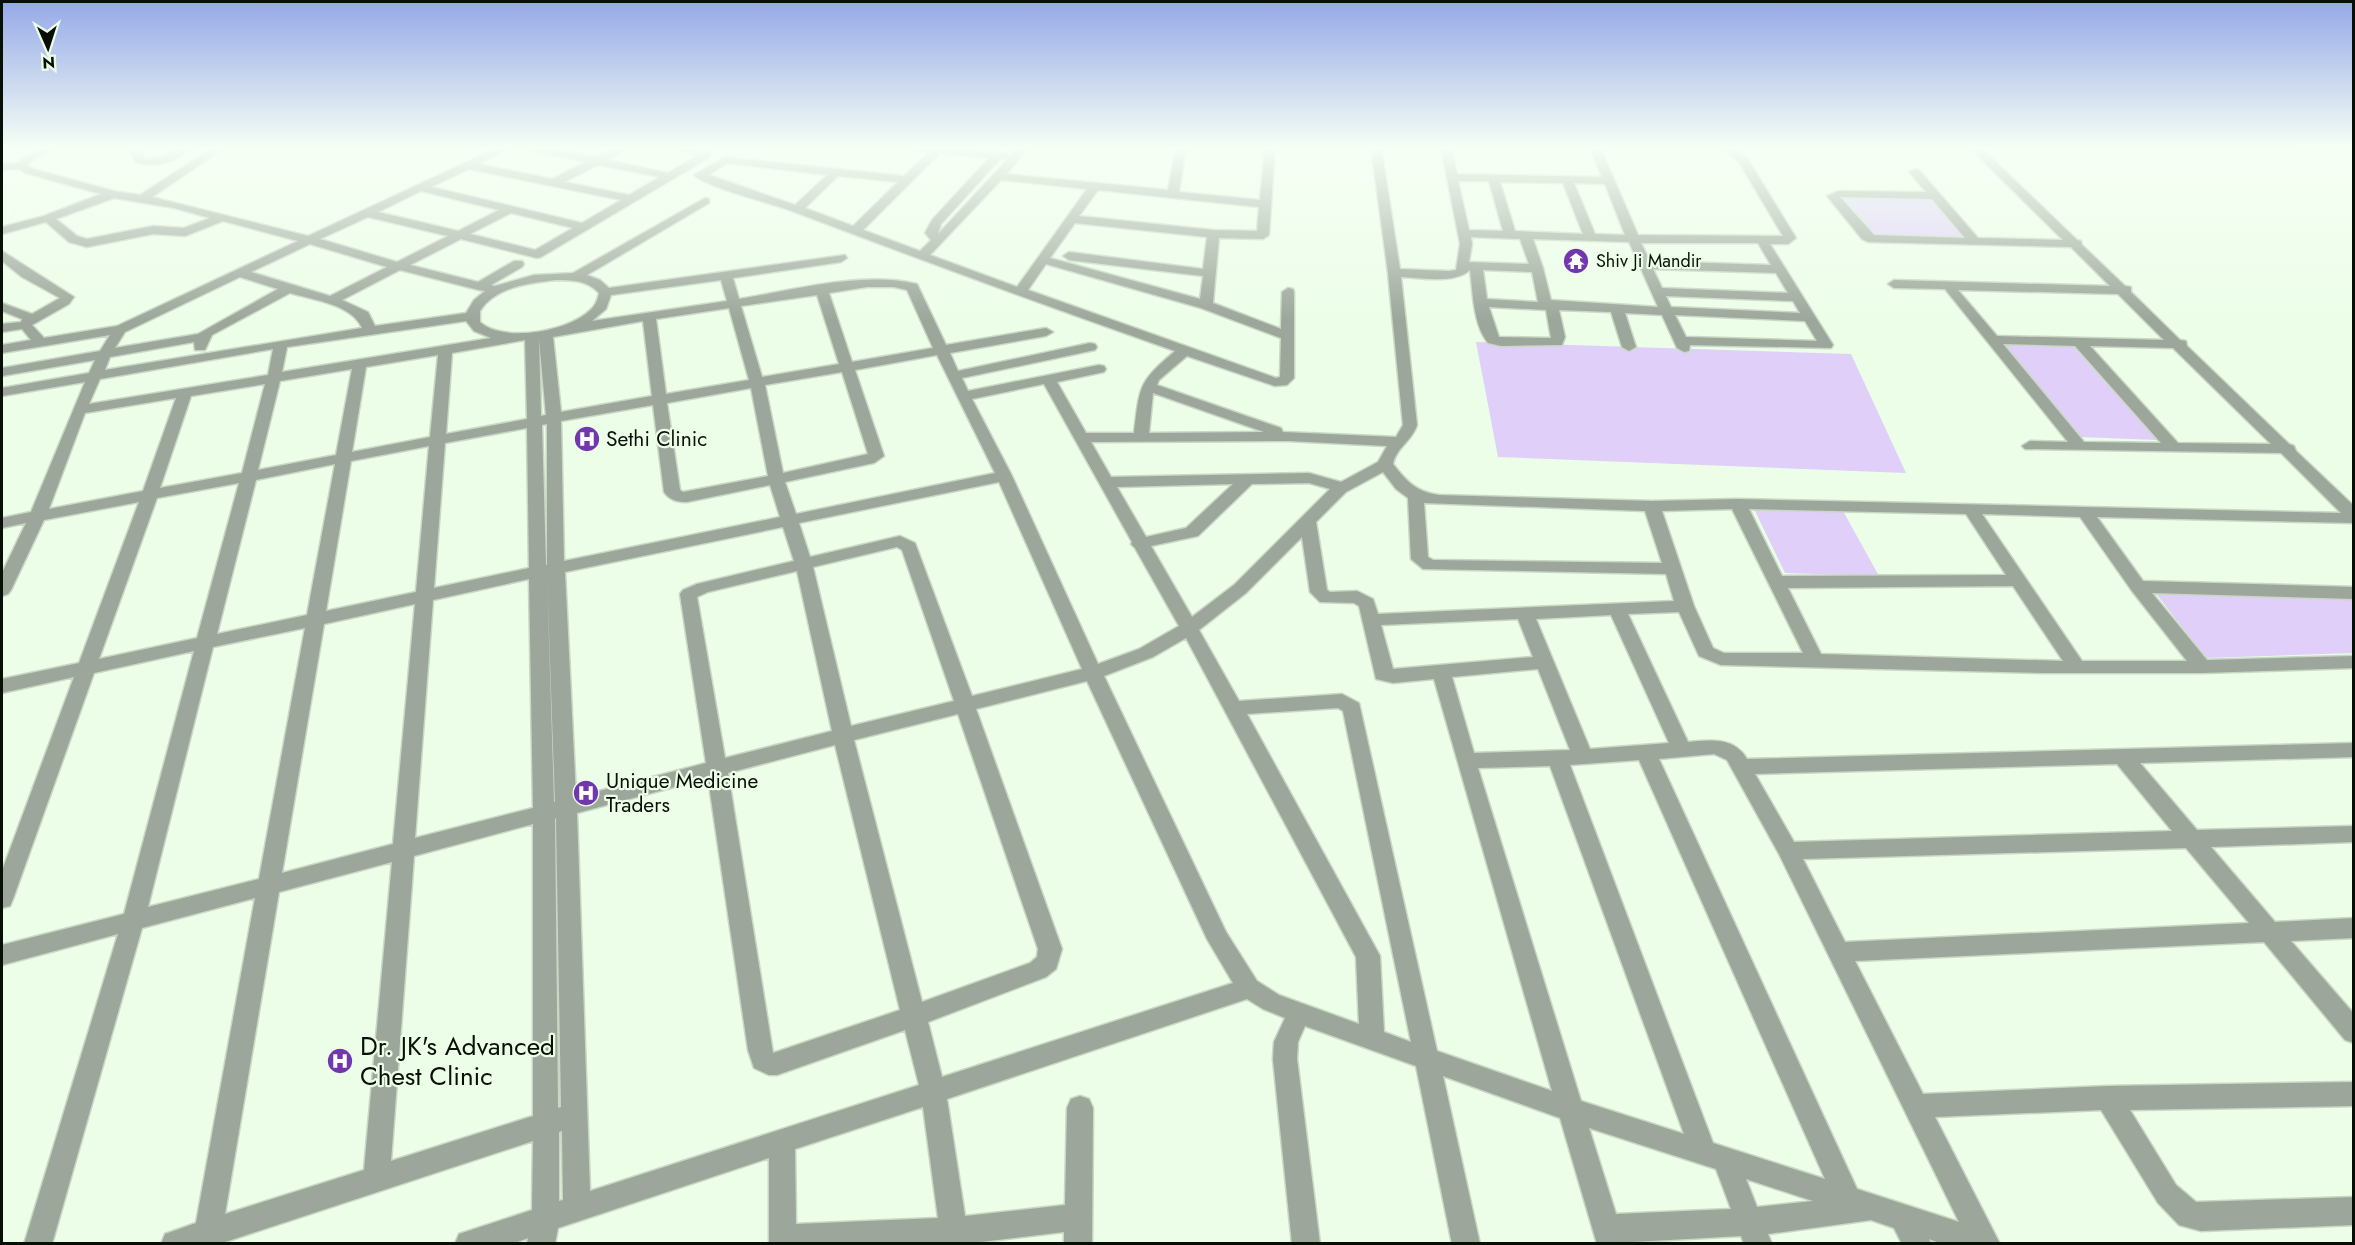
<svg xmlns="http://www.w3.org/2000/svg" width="2355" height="1245" font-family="Jost,sans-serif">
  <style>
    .green { fill: #dfcff9 }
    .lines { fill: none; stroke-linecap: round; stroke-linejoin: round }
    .minor-casing { stroke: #c8d8c4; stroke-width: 3 }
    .minor { fill: #9ca69a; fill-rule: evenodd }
    .labels { text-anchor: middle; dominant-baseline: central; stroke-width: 4.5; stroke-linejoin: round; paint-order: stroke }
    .far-poi-label { font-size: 18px; fill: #080f06; stroke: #ecfee8; text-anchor: start }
    .poi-label { font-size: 21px; fill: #080f06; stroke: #ecfee8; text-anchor: start }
    .near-poi-label { font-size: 26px; fill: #080f06; stroke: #ecfee8; text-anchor: start }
  </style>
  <rect width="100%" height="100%" fill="#ecfee8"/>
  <path class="green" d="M 1841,196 L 1932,199 L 1967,239 L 1871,236 Z
    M 1476,342 L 1851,354 L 1906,473 L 1498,457 Z
    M 2002,343 L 2072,345 L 2157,440 L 2079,437 Z
    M 1754,509 L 1843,511 L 1879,576 L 1785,573 Z
    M 2154,591 L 2353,598 L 2353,653 L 2206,658 Z"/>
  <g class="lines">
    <g class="minor-casing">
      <path id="minor" d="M 43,147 L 56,147 L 30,162 L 28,165 L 33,169 L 114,191 L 140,195 L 214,147 L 226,147 L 152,197 L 308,236 L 499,147 L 512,147 L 479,164 L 552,179 L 586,162 L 530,150 L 525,147 L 545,147 L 596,157 L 617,147 L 630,147 L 608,160 L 668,173 L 697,156 L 671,147 L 688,147 L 710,153 L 710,157 L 541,257 L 537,258 L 461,239 L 410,265 L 478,282 L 514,261 L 522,261 L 524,264 L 522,267 L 491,285 L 495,286 L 534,275 L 573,273 L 705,198 L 709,199 L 709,203 L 587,275 L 600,280 L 609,288 L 845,255 L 847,258 L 841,262 L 733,278 L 739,299 C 794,290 863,271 917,284 L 946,345 L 1046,328 L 1053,332 L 1046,336 L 950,353 L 958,371 L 1090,343 L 1095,344 L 1097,347 L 1095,350 L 962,378 L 968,391 L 1099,365 L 1104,366 L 1106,369 L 1104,372 L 1057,382 L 1086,433 L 1134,433 C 1140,385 1138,383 1175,351 C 1046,306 919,259 792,211 C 771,203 708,188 694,175 L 725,157 L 904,176 L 929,152 L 914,150 L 909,147 L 946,147 L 1005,153 L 1010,156 L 1018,147 L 1029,147 L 1006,174 L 1168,190 L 1176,147 L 1186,147 L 1179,192 L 1260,200 L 1265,147 L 1275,147 L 1269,235 L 1263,239 L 1219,238 L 1213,303 L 1281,329 L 1282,292 L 1288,288 L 1293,289 L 1294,292 L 1294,378 L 1287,385 L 1275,386 L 1187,356 L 1159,380 L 1157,385 L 1281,428 L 1283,432 L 1396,437 L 1403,425 L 1388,273 L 1371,147 L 1381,147 L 1400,269 L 1449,271 L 1456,270 L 1460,244 L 1441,147 L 1451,147 L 1457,174 L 1602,177 L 1590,147 L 1600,147 L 1638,235 L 1783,236 L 1739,162 L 1719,147 L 1731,147 L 1747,158 L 1796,238 L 1788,244 L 1770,244 L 1833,345 L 1831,348 L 1690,345 L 1689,351 L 1684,352 L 1677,348 L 1662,315 L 1625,313 L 1636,347 L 1629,351 L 1622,347 L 1611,312 L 1559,310 L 1565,337 L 1562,345 L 1501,346 L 1488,343 C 1473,324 1473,293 1470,270 C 1455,284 1423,278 1401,277 L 1417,425 C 1412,441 1396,448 1393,464 C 1406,481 1416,492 1439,495 L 1652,501 L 1738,499 L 2341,513 L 2281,453 L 2025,449 L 2022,446 L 2030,441 L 2068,442 L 1945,289 L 1894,288 L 1888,284 L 1894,280 L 2110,286 L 2071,247 L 1868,242 L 1862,239 L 1827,196 L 1839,191 L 1926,192 L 1909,172 L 1915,169 L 1919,170 L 1978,238 L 2063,240 L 1969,147 L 1980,147 L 2077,240 L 2081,241 L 2082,245 L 2125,286 L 2131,287 L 2131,292 L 2180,340 L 2186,341 L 2187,346 L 2289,444 L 2294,446 L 2296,451 L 2354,506 L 2354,523 L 2097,517 L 2143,581 L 2354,587 L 2354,599 L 2152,593 L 2207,660 L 2354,656 L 2354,668 L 2202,673 L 2044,673 L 1721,665 L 1699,656 L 1679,612 L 1628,614 L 1688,742 C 1711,740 1734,737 1747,759 L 2354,743 L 2354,757 L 2140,763 L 2197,830 L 2354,826 L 2354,842 L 2211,847 L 2275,922 L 2354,918 L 2354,938 L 2291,941 L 2354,1014 L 2354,1043 L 2345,1040 L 2264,942 L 1855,961 L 1923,1094 L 2108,1086 L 2354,1082 L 2354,1106 L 2130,1110 L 2176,1185 L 2196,1202 L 2354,1197 L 2354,1225 L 2201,1231 L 2179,1225 L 2158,1203 L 2101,1110 L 1935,1117 L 2000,1244 L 1942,1244 L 1929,1239 L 1931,1244 L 1902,1244 L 1894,1228 L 1871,1220 L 1768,1234 L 1772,1244 L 1744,1244 L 1741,1236 L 1597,1244 L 1560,1118 L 1443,1076 L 1480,1244 L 1452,1244 L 1416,1066 L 1305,1026 L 1298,1042 L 1297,1059 L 1320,1244 L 1292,1244 L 1273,1059 L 1274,1042 L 1285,1018 L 1263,1009 L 1247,999 L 947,1099 L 965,1216 L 1065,1205 L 1067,1108 L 1071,1099 L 1080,1096 L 1089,1099 L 1093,1108 L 1092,1244 L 1064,1244 L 1064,1232 L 965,1244 L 769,1244 L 769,1158 L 558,1228 L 555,1244 L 527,1244 L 528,1238 L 512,1244 L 455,1244 L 459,1234 L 532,1210 L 533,1141 L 219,1244 L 161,1244 L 165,1234 L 196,1223 L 255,898 L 142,928 L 52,1244 L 24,1244 L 118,934 L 2,965 L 2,945 L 124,914 L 194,651 L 94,673 L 13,899 L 10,906 L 2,908 L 2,871 L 74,677 L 2,693 L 2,679 L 79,663 L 139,502 L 44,520 L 11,590 L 8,594 L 2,596 L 2,573 L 26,523 L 2,528 L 2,518 L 31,512 L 85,382 L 2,396 L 2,388 L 89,373 L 95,360 L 2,376 L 2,368 L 100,351 L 110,335 L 2,353 L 2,345 L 31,340 L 22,329 L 2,332 L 2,324 L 21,322 L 22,319 L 2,311 L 2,303 L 32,314 L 60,298 L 22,277 L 2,261 L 2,251 L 74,297 L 69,304 L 32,325 L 44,338 L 117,326 L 298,241 L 223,221 L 185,236 L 153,234 L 87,247 L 69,242 L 46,222 L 2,234 L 2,227 L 44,216 L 101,194 L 25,173 L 20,169 L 2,170 L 2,164 L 19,163 L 22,158 ZM 940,153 L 989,158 L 932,220 L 925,233 L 931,240 L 920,251 L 863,230 ZM 1000,159 L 1008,159 L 938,234 L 941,224 ZM 727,163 L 827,175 L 795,205 L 709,175 ZM 598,165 L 660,177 L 629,195 L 564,182 ZM 469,169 L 621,200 L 582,223 L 431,187 ZM 838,176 L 898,182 L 853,226 L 805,208 ZM 1001,180 L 1087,189 L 1017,287 L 930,255 ZM 1458,181 L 1489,181 L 1503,231 L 1469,230 ZM 1500,182 L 1563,183 L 1583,234 L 1515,231 ZM 1574,183 L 1605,184 L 1625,235 L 1595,234 ZM 1098,190 L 1259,207 L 1257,231 L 1213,230 L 1079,216 ZM 421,191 L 499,210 L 458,231 L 378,212 ZM 1840,197 L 1932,199 L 1965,238 L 1874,235 ZM 114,198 L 174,208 L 210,218 L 184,228 L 153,226 L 87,239 L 77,236 L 56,219 ZM 511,213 L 573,228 L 535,250 L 470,234 ZM 368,217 L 448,236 L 397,262 L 320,239 ZM 1075,223 L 1207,237 L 1203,269 L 1069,252 L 1063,256 L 1069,260 L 1203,276 L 1200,299 L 1050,258 ZM 1471,237 L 1520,239 L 1529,264 L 1469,262 L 1472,244 ZM 1533,239 L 1629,242 L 1658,307 L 1551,300 L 1543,268 ZM 1641,243 L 1758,243 L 1771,265 L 1650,261 ZM 310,244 L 387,267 L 330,296 L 251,272 ZM 1046,264 L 1201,308 L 1281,338 L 1280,377 L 1276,378 L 1028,290 ZM 1653,269 L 1776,273 L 1788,293 L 1662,288 ZM 400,270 L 479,290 L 485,291 L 474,300 L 466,313 L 375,326 L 368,312 L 342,300 ZM 1483,270 L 1532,272 L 1538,302 L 1487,299 ZM 240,277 L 278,289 L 198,334 L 115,348 L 125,332 ZM 555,280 C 572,280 587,280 599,293 C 598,297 597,302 594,306 C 575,331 504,344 480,322 L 480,311 C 495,287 529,283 555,280 ZM 721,280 L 727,301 L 592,321 L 606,309 L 611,295 ZM 867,287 L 894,287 L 907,290 L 933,348 L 852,362 L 829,293 ZM 1958,290 L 2118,294 L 2164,340 L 1997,336 ZM 290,293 C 313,300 352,304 362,328 L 105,370 L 110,357 L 194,342 L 195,350 L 205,350 L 212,335 ZM 817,295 L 839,364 L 762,377 L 741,306 ZM 1666,296 L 1793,301 L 1800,313 L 1671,307 ZM 1489,307 L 1546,310 L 1551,338 L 1499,337 ZM 729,308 L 749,380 L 666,394 L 656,319 ZM 1675,315 L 1805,321 L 1817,341 L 1686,337 ZM 466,321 L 474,331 L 491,338 L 282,372 L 287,347 ZM 643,321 L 652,396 L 561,412 L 553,337 ZM 539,339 L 546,415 L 541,416 ZM 525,340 L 527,419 L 446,434 L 452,353 ZM 2003,344 L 2075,346 L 2161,443 L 2084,442 ZM 2090,346 L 2173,348 L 2271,444 L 2178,443 ZM 273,349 L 268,375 L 89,404 L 100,379 ZM 438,355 L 430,437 L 352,452 L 366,367 ZM 937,355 L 995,473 L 796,514 L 785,482 L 874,463 L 884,456 L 855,370 ZM 352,369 L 336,455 L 258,470 L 280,381 ZM 842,372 L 868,454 L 783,473 L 765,385 ZM 265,384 L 242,473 L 160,488 L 191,396 ZM 1044,384 L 1132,542 L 1131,544 L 1135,548 L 1179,626 L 1139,649 L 1098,664 L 1012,476 L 972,399 ZM 751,388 L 768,476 L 683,492 L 680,490 L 667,403 ZM 1153,393 L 1264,432 L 1149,433 ZM 176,398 L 143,491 L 49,509 L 85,413 ZM 653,405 L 664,492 C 670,500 677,502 687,502 L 770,485 L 780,517 L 564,561 L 561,421 ZM 547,424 L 547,565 L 546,565 L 542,425 ZM 527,428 L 529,568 L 434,588 L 445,443 ZM 1289,441 L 1387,446 L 1378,462 L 1341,482 L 1309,473 L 1111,477 L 1091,442 ZM 429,446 L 416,592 L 326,611 L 351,461 ZM 335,464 L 307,615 L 217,634 L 256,480 ZM 1383,472 L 1396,489 L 1408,498 L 1411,559 L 1423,569 L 1666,574 L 1674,601 L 1378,614 L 1373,599 L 1357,591 L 1330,592 L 1327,590 L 1316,522 L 1346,492 ZM 999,482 L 1082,669 L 972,696 L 915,543 L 900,536 L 810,557 L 799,523 ZM 239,483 L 197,638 L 99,659 L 157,498 ZM 1309,483 L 1330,489 L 1234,585 L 1192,617 L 1151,546 L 1198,536 L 1252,484 ZM 1233,484 L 1186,528 L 1146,537 L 1117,487 ZM 1424,503 L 1645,511 L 1662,563 L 1433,560 L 1428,557 ZM 1732,509 L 1803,653 L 1724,653 L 1713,648 L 1694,606 L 1662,511 ZM 1749,509 L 1966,514 L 2006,575 L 1782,576 ZM 1982,514 L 2080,517 L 2132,591 L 2187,661 L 2082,661 ZM 783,527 L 794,561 L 697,584 L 683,590 L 680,594 L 706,763 L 576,797 L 565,572 ZM 1302,537 L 1310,592 L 1320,602 L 1354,603 L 1359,606 L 1376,679 L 1393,683 L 1434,679 L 1552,1091 L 1437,1051 L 1359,703 L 1342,694 L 1239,701 L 1199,630 L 1246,593 ZM 897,547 L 902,550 L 954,701 L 851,726 L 813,567 ZM 797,571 L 832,731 L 725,758 L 697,597 L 708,592 ZM 547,576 L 555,802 L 554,802 ZM 529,579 L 533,808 L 415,838 L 433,600 ZM 2013,586 L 2063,661 L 1821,654 L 1788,588 ZM 415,604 L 393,844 L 282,873 L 324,624 ZM 1611,615 L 1669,743 L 1590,749 L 1536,619 ZM 1518,619 L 1533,657 L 1393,669 L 1381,625 ZM 305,628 L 259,879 L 148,907 L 213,647 ZM 1186,638 L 1356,957 L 1359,1024 L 1279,995 L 1257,981 L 1226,932 L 1104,676 L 1153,657 ZM 1538,669 L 1570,750 L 1474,753 L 1452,677 ZM 1087,681 L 1207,939 L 1233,983 L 942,1077 L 928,1022 L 1046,977 L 1056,969 L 1062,949 L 976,709 ZM 1338,708 L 1343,711 L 1411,1042 L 1384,1032 L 1380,956 L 1247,714 ZM 958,714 L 1038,949 L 1037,957 L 1030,963 L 922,1002 L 854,740 ZM 835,745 L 900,1010 L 773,1053 L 728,773 ZM 1714,754 L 1727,760 L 1779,854 L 1959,1222 L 1857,1189 L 1659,759 ZM 1639,760 L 1825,1179 L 1713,1143 L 1570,765 ZM 2117,764 L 2172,831 L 1794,842 L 1755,774 ZM 1550,766 L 1684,1134 L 1581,1101 L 1478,768 ZM 708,778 L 748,1050 L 754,1068 L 769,1075 L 777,1075 L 905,1030 L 919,1085 L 590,1191 L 577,813 ZM 556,818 L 561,1107 L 558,1108 L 555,819 ZM 533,824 L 533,1116 L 391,1161 L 414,856 ZM 2186,848 L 2249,923 L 1845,942 L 1803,859 ZM 392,862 L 364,1170 L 225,1214 L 279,892 ZM 923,1107 L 938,1218 L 796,1224 L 795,1149 ZM 1589,1128 L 1716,1169 L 1731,1209 L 1616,1214 ZM 562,1131 L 563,1200 L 559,1201 L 559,1132 ZM 1746,1179 L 1813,1201 L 1757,1207 Z
        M 130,147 L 140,147 L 144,158 C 163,162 174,147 191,147 C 176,163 156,168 135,162 Z
        M 2295,147 L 2354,147 L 2354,150 L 2300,150 Z"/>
    </g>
    <use href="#minor" class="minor"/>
  </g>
  <linearGradient id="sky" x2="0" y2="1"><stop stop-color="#95a8e8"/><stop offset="0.46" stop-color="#f6fff5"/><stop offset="1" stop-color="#f6fff5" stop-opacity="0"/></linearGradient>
  <rect width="2355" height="321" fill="url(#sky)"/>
  <defs>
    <g id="temple-disc" transform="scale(1.35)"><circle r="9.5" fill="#7137ad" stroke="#ecfee8"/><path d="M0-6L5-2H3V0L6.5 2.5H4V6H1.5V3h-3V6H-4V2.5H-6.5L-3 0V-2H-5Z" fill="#fff"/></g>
    <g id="hospital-disc" transform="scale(1.35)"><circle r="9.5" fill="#7137ad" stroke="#ecfee8"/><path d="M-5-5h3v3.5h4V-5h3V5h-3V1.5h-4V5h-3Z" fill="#fff"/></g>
  </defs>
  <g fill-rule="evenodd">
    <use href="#temple-disc" x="1576" y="261"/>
    <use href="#hospital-disc" x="587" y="439"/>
    <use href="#hospital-disc" x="586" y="793"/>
    <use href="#hospital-disc" x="340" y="1061"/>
  </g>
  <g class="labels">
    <g class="far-poi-label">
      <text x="1596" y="261">Shiv Ji Mandir</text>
    </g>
    <g class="poi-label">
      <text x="606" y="439">Sethi Clinic</text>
      <text x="606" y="781">Unique Medicine<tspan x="606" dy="24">Traders</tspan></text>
    </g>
    <g class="near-poi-label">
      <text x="360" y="1046">Dr. JK's Advanced<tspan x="360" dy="30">Chest Clinic</tspan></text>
    </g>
  </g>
  <rect width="2355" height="1245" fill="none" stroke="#080f06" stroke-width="6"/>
  <g transform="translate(48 48) rotate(177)" stroke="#ecfee8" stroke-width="4.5" paint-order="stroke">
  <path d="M0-4.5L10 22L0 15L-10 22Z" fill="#080f06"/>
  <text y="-9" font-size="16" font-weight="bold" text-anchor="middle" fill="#080f06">N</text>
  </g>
</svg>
